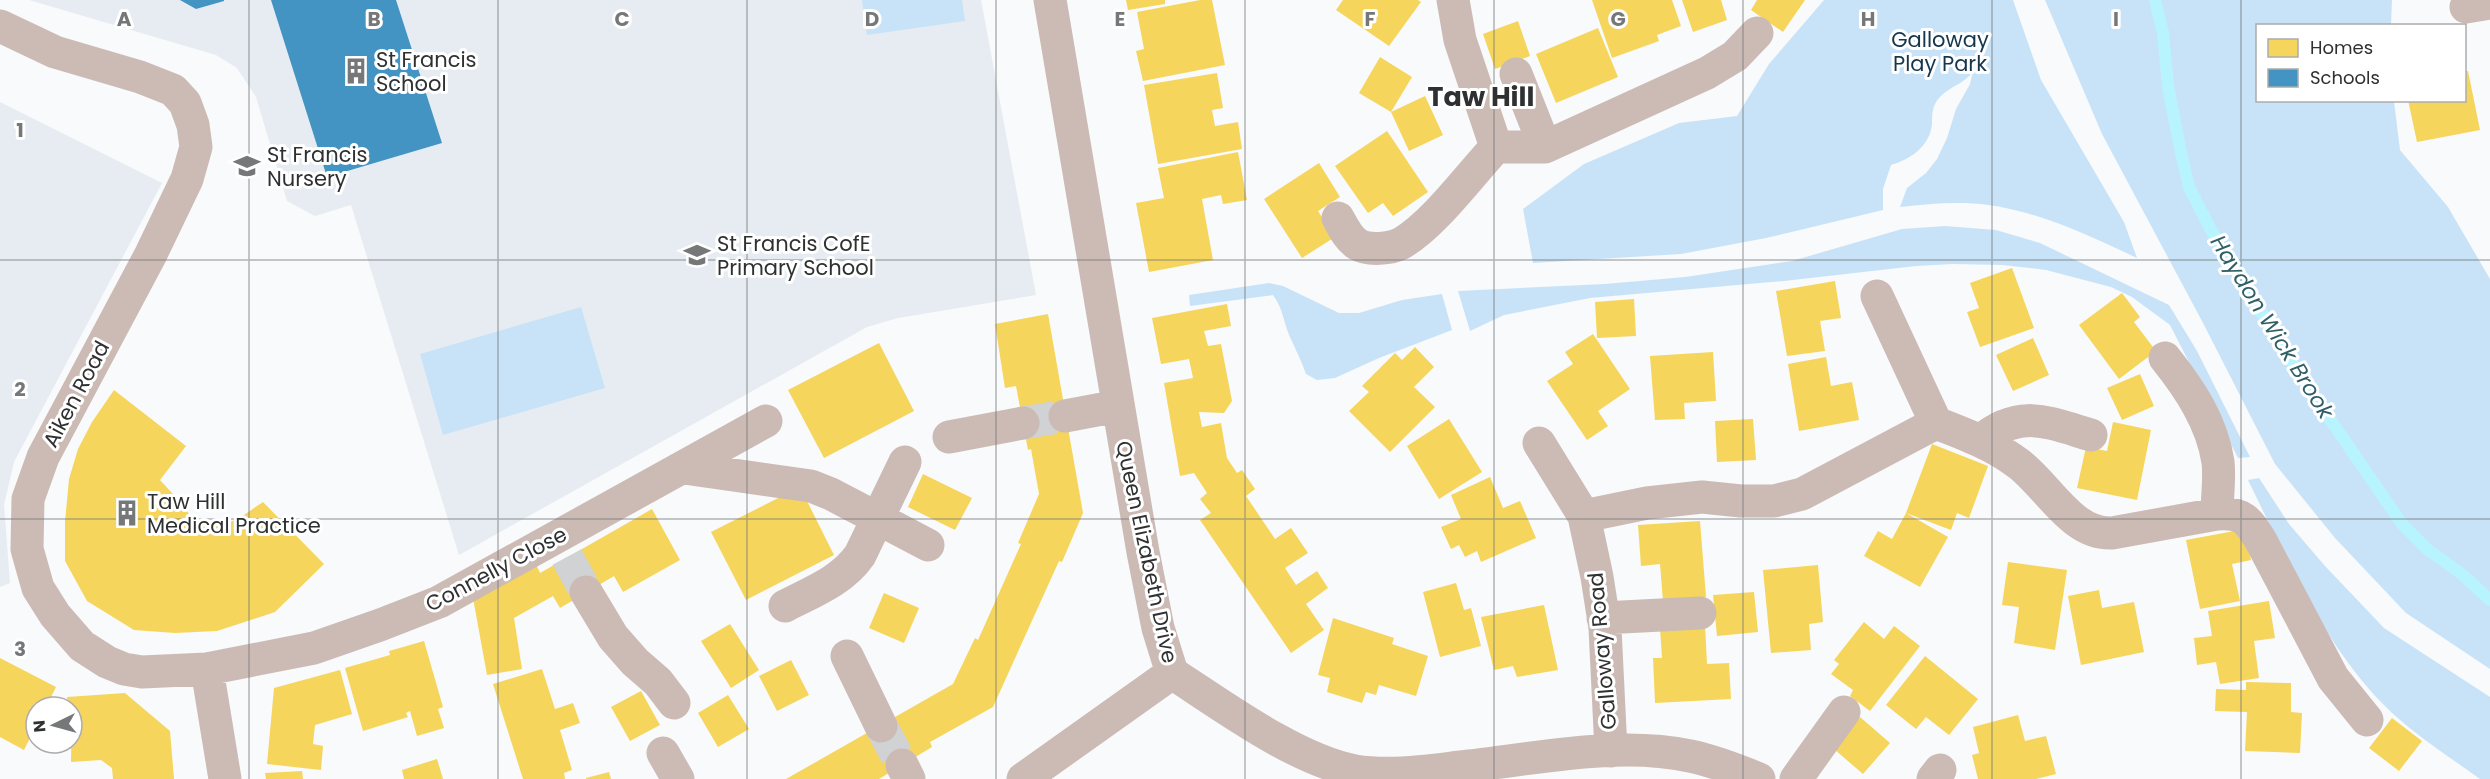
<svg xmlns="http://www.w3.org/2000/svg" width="2490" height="779" font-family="Poppins,sans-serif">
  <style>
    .built { fill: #e6ecf1 }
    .green { fill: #c8e3f8 }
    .homes { fill: #f6d55c }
    .schools { fill: #4393c3 }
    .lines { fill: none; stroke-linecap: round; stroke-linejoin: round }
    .stream { stroke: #b8f4fe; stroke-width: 12 }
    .minor-tunnel { stroke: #d0d2d3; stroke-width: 33; stroke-dasharray: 33 16; stroke-linecap: butt }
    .minor { stroke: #ccbab5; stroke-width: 33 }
    .grid { fill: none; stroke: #757778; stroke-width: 1.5; stroke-opacity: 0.55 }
    .labels { text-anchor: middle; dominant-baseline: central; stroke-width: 6; stroke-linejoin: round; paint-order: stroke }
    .park-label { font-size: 21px; fill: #16364c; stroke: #fff }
    .poi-label { font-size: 21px; fill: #2f3031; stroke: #fff; text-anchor: start }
    .street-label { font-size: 21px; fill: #2f3031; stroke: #fff }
    .water-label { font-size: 22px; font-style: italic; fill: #2f6067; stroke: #fff }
    .district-label { font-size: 27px; font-weight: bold; fill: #2f3031; stroke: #fff }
    .grid-label { font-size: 20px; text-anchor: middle; font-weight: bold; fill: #757778; stroke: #fff; stroke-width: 6; stroke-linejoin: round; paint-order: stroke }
  </style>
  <rect width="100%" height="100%" fill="#f8fafc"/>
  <path class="built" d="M 29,0 L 981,0 L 1036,295 L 898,318 L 867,327 L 459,555 L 351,205 L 315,216 L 287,201 L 256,97 L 237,68 L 216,55 Z
    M 0,102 L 162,183 L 14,462 L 4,505 L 10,583 L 0,587 Z"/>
  <path class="green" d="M 862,0 L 962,0 L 965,21 L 867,35 Z
    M 1824,0 L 2013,0 L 2041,80 L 2124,222 L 2137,258 C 2090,236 2041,212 1988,205 C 1959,201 1929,204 1900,207 L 1907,188 L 1926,173 L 1937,159 L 1947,138 L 1956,109 L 1970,84 L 1973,71 C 1965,84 1950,86 1940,97 C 1932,105 1932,114 1932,124 C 1930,146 1911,159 1891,165 L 1883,189 L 1883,210 L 1766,238 L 1681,254 L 1533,263 L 1523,209 L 1584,164 L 1679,123 L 1737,116 L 1769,64 Z
    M 2045,0 L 2392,0 L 2391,25 L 2258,26 L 2258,100 L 2394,101 L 2400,150 L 2448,207 L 2490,279 L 2490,669 L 2406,613 L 2335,538 L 2275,464 L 2203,323 L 2102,134 Z
    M 1945,226 L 1996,230 L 2040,243 L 2169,305 L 2197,351 L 2250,457 L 2238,458 L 2170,325 L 2132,297 L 2111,287 L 2046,270 L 2003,265 L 1953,264 L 1916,266 L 1784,281 L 1590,298 L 1504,315 L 1470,331 L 1458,291 L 1605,284 L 1685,277 L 1792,261 L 1902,229 Z
    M 1269,283 L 1283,286 L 1339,313 L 1359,313 L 1402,300 L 1442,294 L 1452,330 L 1379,358 L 1335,378 L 1317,380 L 1306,374 C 1301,360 1295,348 1289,335 C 1283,320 1283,309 1273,295 L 1190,306 L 1189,295 Z
    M 581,307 L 605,388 L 443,435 L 420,354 Z
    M 2259,478 L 2289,524 L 2325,566 L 2384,628 L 2490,697 L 2490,779 L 2480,779 C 2447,755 2410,732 2382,703 C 2322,641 2286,557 2248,480 Z"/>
  <path class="homes" d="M 1126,0 L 1165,0 L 1165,4 L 1128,10 Z
    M 1200,0 L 1212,0 L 1225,65 L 1143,81 L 1136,51 L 1144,49 L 1137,12 Z
    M 1343,0 L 1418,0 L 1421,2 L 1389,46 L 1336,10 Z
    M 1592,0 L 1672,0 L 1681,26 L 1657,35 L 1659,41 L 1612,58 Z
    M 1682,0 L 1721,0 L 1727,20 L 1693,32 Z
    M 1757,0 L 1805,0 L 1783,32 L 1751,10 Z
    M 1518,21 L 1530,56 L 1495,69 L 1483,34 Z
    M 1598,28 L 1618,77 L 1556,103 L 1536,54 Z
    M 1380,57 L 1412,77 L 1391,112 L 1359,93 Z
    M 2464,71 L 2468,71 L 2480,130 L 2417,142 L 2408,100 L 2464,100 Z
    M 1217,73 L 1223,108 L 1212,110 L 1215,126 L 1238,122 L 1242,149 L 1158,164 L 1144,85 Z
    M 1425,96 L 1443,135 L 1409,151 L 1391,112 Z
    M 1387,131 L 1428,192 L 1393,216 L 1383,203 L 1368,213 L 1335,166 Z
    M 1238,152 L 1247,200 L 1223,204 L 1221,195 L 1202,199 L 1213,260 L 1149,272 L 1136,203 L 1164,198 L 1158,168 Z
    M 1319,163 L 1340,197 L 1318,211 L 1335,237 L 1302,258 L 1264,199 Z
    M 2012,268 L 2034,328 L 1980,347 L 1967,312 L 1979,308 L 1970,283 Z
    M 1835,281 L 1841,318 L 1820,321 L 1825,351 L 1787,356 L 1776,291 Z
    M 2122,293 L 2140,317 L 2134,322 L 2156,351 L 2119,379 L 2079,325 Z
    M 1634,299 L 1636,336 L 1597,338 L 1595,302 Z
    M 1227,304 L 1231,326 L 1204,331 L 1208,346 L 1221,344 L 1232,401 L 1224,413 L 1199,412 L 1202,427 L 1221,423 L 1227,458 L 1237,473 L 1242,470 L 1255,489 L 1246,496 L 1275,539 L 1291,528 L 1308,553 L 1285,568 L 1296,585 L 1317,571 L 1328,588 L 1306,604 L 1324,630 L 1291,653 L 1200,520 L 1211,513 L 1200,499 L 1207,493 L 1194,473 L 1180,476 L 1164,383 L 1193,378 L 1192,373 L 1189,359 L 1161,364 L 1152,318 Z
    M 1048,314 L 1083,513 L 1062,562 L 1059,561 L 993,707 L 930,742 L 932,747 L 879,779 L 786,779 L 953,684 L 975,638 L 978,640 L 1021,544 L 1018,543 L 1039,494 L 1031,449 L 1028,450 L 1016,386 L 1005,388 L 995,324 Z
    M 1593,334 L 1630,389 L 1598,411 L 1608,426 L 1587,440 L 1547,381 L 1573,364 L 1565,352 Z
    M 2033,338 L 2049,375 L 2013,391 L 1996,355 Z
    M 879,343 L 914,411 L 824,458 L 788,390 Z
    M 1415,347 L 1434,367 L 1414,387 L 1435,407 L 1390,452 L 1349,411 L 1369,392 L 1362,386 L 1395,353 L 1402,360 Z
    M 1713,352 L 1716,401 L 1684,403 L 1685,419 L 1655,420 L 1650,356 Z
    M 1826,357 L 1831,386 L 1852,382 L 1859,420 L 1799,431 L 1788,364 Z
    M 2140,374 L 2154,406 L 2122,420 L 2107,388 Z
    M 114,390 L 186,446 L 160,480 L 185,507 L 196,527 L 218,526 L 238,519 L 263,502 L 324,564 L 275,612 L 217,631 L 175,633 L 134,630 L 87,601 L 65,561 L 65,522 L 69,479 L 78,449 L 92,422 Z
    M 1449,419 L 1482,472 L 1439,499 L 1407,446 Z
    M 1753,419 L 1756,460 L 1717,462 L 1715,421 Z
    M 2113,422 L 2151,430 L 2137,500 L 2077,488 L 2086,447 L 2107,451 Z
    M 1932,444 L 1988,466 L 1969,518 L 1957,513 L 1951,530 L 1906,513 Z
    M 923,474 L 972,498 L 955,530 L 908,507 Z
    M 1490,477 L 1503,508 L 1520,501 L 1536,538 L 1481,562 L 1477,551 L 1465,557 L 1459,545 L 1451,549 L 1441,527 L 1461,519 L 1451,495 Z
    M 800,487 L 834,555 L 746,600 L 711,532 Z
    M 652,509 L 680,560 L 623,592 L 614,576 L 560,608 L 553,596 L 514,618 L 522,669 L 487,675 L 473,598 L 536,564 L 540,573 Z
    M 1906,513 L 1948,537 L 1920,587 L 1864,556 L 1878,531 L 1892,539 Z
    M 1700,521 L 1706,597 L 1663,601 L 1660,564 L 1641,566 L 1638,525 Z
    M 2245,529 L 2251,560 L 2232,564 L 2240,601 L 2200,609 L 2186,540 Z
    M 2008,562 L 2067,570 L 2055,650 L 2014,643 L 2019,607 L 2002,605 Z
    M 1818,565 L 1823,622 L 1809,624 L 1811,650 L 1771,653 L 1763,570 Z
    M 1456,583 L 1464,610 L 1471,608 L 1481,646 L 1440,657 L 1423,592 Z
    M 2099,590 L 2102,608 L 2134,602 L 2144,652 L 2081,665 L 2068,596 Z
    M 1754,592 L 1758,632 L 1717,636 L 1713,595 Z
    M 884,593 L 919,608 L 904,643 L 869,628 Z
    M 2269,601 L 2275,638 L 2254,641 L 2259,678 L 2220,684 L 2216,662 L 2197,665 L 2194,638 L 2212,636 L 2208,611 Z
    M 1544,605 L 1558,670 L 1517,677 L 1513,666 L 1494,670 L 1481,617 Z
    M 1333,618 L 1394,638 L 1392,644 L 1428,656 L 1416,696 L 1379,685 L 1376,695 L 1366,692 L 1362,703 L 1327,692 L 1330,678 L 1318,675 Z
    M 1864,622 L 1884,639 L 1894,626 L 1920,646 L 1870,711 L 1850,696 L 1853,690 L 1831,674 L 1839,664 L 1834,660 Z
    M 730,624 L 759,670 L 731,688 L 701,641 Z
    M 1705,625 L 1707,664 L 1729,663 L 1731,699 L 1655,703 L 1653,658 L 1662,658 L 1660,628 Z
    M 424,641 L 443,707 L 438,709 L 444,728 L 417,736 L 410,711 L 406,713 L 408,717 L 363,731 L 345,668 L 390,655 L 389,651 Z
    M 1925,656 L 1978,699 L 1949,735 L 1926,717 L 1916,729 L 1886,705 Z
    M 0,658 L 56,687 L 46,707 L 36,707 L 36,726 L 24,750 L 0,737 Z
    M 791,660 L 809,695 L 777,711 L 759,676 Z
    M 542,669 L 555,709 L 573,703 L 580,723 L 560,730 L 572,770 L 564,773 L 565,779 L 523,779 L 493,684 Z
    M 340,670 L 352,714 L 315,725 L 313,744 L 323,746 L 321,770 L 267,764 L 274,688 Z
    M 2246,682 L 2291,683 L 2291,712 L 2302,713 L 2300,753 L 2245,751 L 2247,712 L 2215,711 L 2216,689 L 2246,690 Z
    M 641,691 L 660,725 L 630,741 L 611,707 Z
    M 125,693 L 170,731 L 174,779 L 113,779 L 112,768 L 101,760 L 71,762 L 72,707 L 68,707 L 67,697 Z
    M 728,695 L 749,729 L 718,747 L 698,713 Z
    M 2018,715 L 2025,741 L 2046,736 L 2056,774 L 2036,779 L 1978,779 L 1972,755 L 1979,753 L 1973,727 Z
    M 1860,717 L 1890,743 L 1863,774 L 1834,749 Z
    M 2392,718 L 2422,741 L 2399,771 L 2369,748 Z
    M 437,759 L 443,779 L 404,779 L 402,770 Z
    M 302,771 L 303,779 L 266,779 L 265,773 Z
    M 609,772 L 611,779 L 586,779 L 586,778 Z"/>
  <path class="schools" d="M 180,0 L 224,0 L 224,1 L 196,9 Z
    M 271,0 L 396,0 L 442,143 L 327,177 Z"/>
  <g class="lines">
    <path class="stream" d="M 2155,0 L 2163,33 L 2168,86 L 2180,148 L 2189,187 L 2211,230 L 2301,377 L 2402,524 L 2427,549 L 2463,575 L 2490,600"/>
    <path class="minor-tunnel" d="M 1023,423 L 1065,416
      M 567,557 L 586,592
      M 881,726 L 902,765"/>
    <path class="minor" d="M 1050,0 L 1143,552 L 1158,628 L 1172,673 C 1223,706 1296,760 1355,771 C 1392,777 1432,770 1469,766 C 1540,758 1619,741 1690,756 C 1714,761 1737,770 1759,779
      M 1453,0 L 1460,40 L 1496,147
      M 2466,7 L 2490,3
      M 0,26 L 55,52 L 140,77 L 173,90 L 185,103 L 193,125 L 196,147 L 187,179 L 151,254 L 43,457 L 28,499 L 27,549 L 38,588 L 55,615 L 82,646 L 107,662 L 124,669 L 142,672 L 207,669 L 314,648 L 380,625 L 439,602 L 766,421
      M 1516,74 L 1545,147
      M 1338,218 C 1343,227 1348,238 1357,244 C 1368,251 1391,249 1402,243 C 1435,223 1469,176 1496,147 L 1545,147 L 1707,73 L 1735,56 L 1757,33
      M 1877,296 L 1936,423 C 1965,434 1994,445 2019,464 C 2049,487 2072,535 2112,533 L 2217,514 C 2243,512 2248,520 2261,541 L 2333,678 L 2367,720
      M 2165,358 C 2189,388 2212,422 2218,462 C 2220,478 2217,497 2217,514
      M 1065,416 L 1118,406
      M 949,437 L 1023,423
      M 1980,441 C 2019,408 2047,422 2091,435
      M 1539,443 L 1584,516 L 1647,503 L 1702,497 L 1741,501 L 1774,501 L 1802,494 L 1936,423
      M 684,468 L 811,486 L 831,494 L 928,545
      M 1584,516 L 1597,577 L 1605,628 L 1611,751
      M 586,592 L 613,637 L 635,662 L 658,682 L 674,703
      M 785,606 C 812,592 842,581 860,555 L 905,462
      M 1603,618 L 1700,613
      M 847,656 L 881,726
      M 207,669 L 225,779
      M 663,753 L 678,779
      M 902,765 L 909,779
      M 1023,779 L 1172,673
      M 1796,779 L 1844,712
      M 1933,779 L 1940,770"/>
  </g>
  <path class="grid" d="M 249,0 L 249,779M 498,0 L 498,779M 747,0 L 747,779M 996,0 L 996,779M 1245,0 L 1245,779M 1494,0 L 1494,779M 1743,0 L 1743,779M 1992,0 L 1992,779M 2241,0 L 2241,779M 0,260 L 2490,260M 0,519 L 2490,519"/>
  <defs>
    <g id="building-bare" transform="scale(2.07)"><path d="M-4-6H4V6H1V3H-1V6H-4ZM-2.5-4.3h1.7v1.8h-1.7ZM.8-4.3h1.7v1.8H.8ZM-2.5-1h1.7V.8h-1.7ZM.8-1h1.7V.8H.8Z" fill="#757778" stroke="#fff" stroke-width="2.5" paint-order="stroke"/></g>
    <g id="school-bare" transform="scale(2.07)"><path d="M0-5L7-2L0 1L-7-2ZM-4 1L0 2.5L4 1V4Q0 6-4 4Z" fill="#757778" stroke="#fff" stroke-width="2.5" paint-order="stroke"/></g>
  </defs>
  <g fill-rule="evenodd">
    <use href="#building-bare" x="356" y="71"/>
    <use href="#school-bare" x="247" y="166"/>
    <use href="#school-bare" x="697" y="255"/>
    <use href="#building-bare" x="127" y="513"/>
  </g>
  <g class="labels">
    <g class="park-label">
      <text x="1940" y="39">Galloway<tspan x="1940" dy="24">Play Park</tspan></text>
    </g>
    <g class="poi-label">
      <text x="376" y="59">St Francis<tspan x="376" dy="24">School</tspan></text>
      <text x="267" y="154">St Francis<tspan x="267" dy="24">Nursery</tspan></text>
      <text x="717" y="243">St Francis CofE<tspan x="717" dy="24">Primary School</tspan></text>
      <text x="147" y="501">Taw Hill<tspan x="147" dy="24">Medical Practice</tspan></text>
    </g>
    <g class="street-label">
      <text transform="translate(76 394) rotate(-62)">Aiken Road</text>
      <text transform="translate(1147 552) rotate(78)">Queen Elizabeth Drive</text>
      <text transform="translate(496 569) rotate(-28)">Connelly Close</text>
      <text transform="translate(1602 651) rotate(-95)">Galloway Road</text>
    </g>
    <g class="water-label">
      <text transform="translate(2272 327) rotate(58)">Haydon Wick Brook</text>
    </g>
    <g class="district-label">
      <text x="1481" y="96">Taw Hill</text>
    </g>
  </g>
  <g class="grid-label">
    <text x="124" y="26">A</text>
    <text x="374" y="26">B</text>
    <text x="622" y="26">C</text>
    <text x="872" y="26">D</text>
    <text x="1120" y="26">E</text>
    <text x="1370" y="26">F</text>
    <text x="1618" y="26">G</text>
    <text x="1868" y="26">H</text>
    <text x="2116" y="26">I</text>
    <text x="20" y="137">1</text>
    <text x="20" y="396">2</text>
    <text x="20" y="656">3</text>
  </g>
  <rect x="2256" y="24" width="210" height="78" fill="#ffffff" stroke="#acacad" stroke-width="1.5"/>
  <rect x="2268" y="39" width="30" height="18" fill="#f6d55c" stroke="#acacad" stroke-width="1.5"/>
  <text x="2310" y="54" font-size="18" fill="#2f3031">Homes</text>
  <rect x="2268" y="69" width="30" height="18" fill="#4393c3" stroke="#acacad" stroke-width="1.5"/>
  <text x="2310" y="84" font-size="18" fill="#2f3031">Schools</text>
  <g transform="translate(54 725) rotate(265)"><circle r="28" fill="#ffffff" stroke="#acacad" stroke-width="1.5"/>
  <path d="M0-4.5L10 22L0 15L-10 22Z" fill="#757778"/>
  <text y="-9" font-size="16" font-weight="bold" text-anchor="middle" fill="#2f3031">N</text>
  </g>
</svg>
